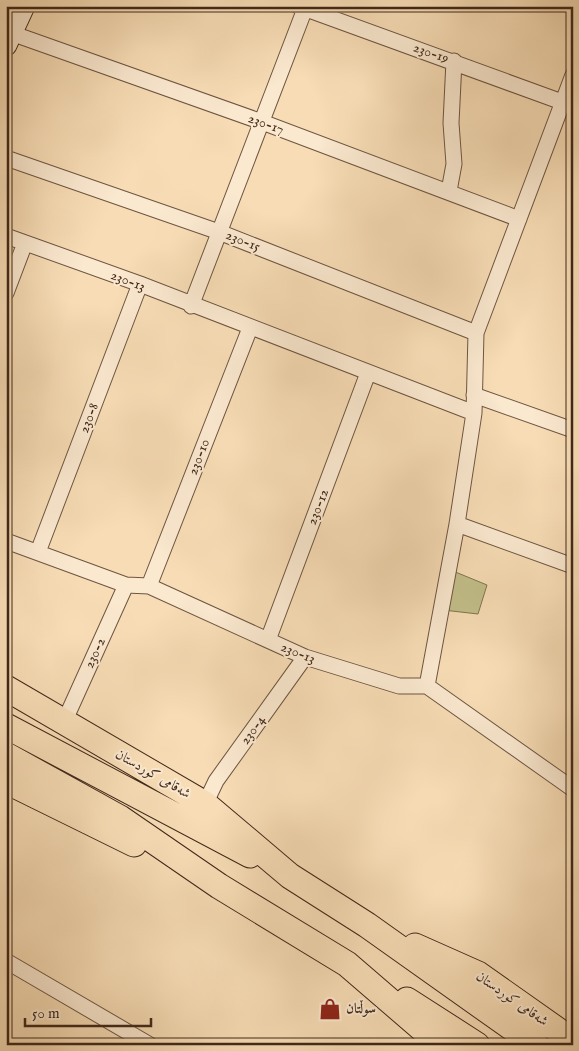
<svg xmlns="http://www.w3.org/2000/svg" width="579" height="1051" font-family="'IM FELL English',Amiri,serif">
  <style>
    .green { fill: #c2bf8a; stroke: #817452 }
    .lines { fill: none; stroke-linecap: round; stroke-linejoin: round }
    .minor-casing { stroke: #6e5541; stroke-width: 17 }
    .secondary-casing { stroke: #40281a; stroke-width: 23 }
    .trunk-casing { stroke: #40281a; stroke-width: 27 }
    .minor { stroke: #fae8cf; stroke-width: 15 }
    .secondary { stroke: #fae8cf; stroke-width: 21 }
    .trunk { stroke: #f7dcb5; stroke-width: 25 }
    .labels { text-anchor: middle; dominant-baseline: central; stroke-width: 4; stroke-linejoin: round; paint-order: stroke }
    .street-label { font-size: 14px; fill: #40281a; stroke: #fae8cf }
    .poi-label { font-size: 14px; font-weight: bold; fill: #40281a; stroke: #fae8cf; text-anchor: start }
  </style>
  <rect width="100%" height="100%" fill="#f7dcb5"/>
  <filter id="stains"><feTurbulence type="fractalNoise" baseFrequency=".004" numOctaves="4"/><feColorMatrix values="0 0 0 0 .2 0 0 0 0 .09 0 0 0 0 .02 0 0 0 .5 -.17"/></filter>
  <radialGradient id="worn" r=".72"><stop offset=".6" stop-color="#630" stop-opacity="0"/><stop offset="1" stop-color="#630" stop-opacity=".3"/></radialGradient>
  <path class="green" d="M 453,571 L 487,585 L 478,614 L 443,610 Z"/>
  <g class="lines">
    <g class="minor-casing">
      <path id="minor" d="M 298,6 L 562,102
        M 11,33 L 262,122 L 519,219
        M 6,158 L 219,232 L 476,333
        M 449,191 L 454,164 L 451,123 L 454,61
        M 6,236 L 140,284 L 474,413
        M 6,293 L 25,243
        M 191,306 L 306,6
        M 474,395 L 573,430
        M 457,524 L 573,566
        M 6,541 L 126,585 L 149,586 L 305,657 L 399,686 L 427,686 L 573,789
        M 38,552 L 140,284
        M 149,586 L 250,328
        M 268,640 L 368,373
        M 427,686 L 457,524 L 474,413 L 476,333 L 573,75
        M 65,720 L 126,585
        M 205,804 L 216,781 L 305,657
        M 6,961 L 150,1045"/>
    </g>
    <g class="secondary-casing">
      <path id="secondary" d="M 6,45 L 24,6"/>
    </g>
    <g class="trunk-casing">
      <path id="trunk" d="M 6,688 L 205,804 L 290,876 L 367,925 L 536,1045
        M 6,726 L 250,855
        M 6,755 L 120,818 L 219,886 L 347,964 L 441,1045
        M 6,781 L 134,844
        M 415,946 L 478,974 L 573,1041
        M 407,1000 L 477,1045"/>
    </g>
    <use href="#minor" class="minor"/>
    <use href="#secondary" class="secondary"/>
    <use href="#trunk" class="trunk"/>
  </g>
  <defs>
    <g id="shop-bare" transform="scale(1.725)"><path d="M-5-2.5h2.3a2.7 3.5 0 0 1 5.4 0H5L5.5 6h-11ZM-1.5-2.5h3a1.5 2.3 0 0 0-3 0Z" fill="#8f2418" stroke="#fae8cf" stroke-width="2.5" paint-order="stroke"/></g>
  </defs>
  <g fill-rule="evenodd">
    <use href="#shop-bare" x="330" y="1009"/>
  </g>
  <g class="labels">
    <g class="street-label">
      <text transform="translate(431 53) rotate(19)">230-19</text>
      <text transform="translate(266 124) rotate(20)">230-17</text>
      <text transform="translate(243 241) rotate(22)">230-15</text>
      <text transform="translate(128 281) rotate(21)">230-13</text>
      <text transform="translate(89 418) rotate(-69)">230-8</text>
      <text transform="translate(199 457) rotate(-69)">230-10</text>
      <text transform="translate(318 507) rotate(-69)">230-12</text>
      <text transform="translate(95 653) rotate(-65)">230-2</text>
      <text transform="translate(298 653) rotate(22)">230-13</text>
      <text transform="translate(253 730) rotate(-54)">230-4</text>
      <text transform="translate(153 774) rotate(30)">شەقامی کوردستان</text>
      <text transform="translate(512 999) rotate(35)">شەقامی کوردستان</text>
    </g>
    <g class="poi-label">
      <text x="346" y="1009">سوڵتان</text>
    </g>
  </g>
  <rect width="579" height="1051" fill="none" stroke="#f7dcb5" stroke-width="25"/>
  <rect x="8" y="8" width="564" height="1036" fill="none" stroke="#40281a" stroke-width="2.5"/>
  <rect x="12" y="12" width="554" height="1026" fill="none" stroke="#40281a"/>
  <path d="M25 1018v8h126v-8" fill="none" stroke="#40281a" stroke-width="2.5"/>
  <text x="32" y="1018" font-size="15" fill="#40281a" stroke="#fae8cf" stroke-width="4" paint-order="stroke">50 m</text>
  <rect width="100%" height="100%" filter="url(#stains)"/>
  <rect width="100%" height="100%" fill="url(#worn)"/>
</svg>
